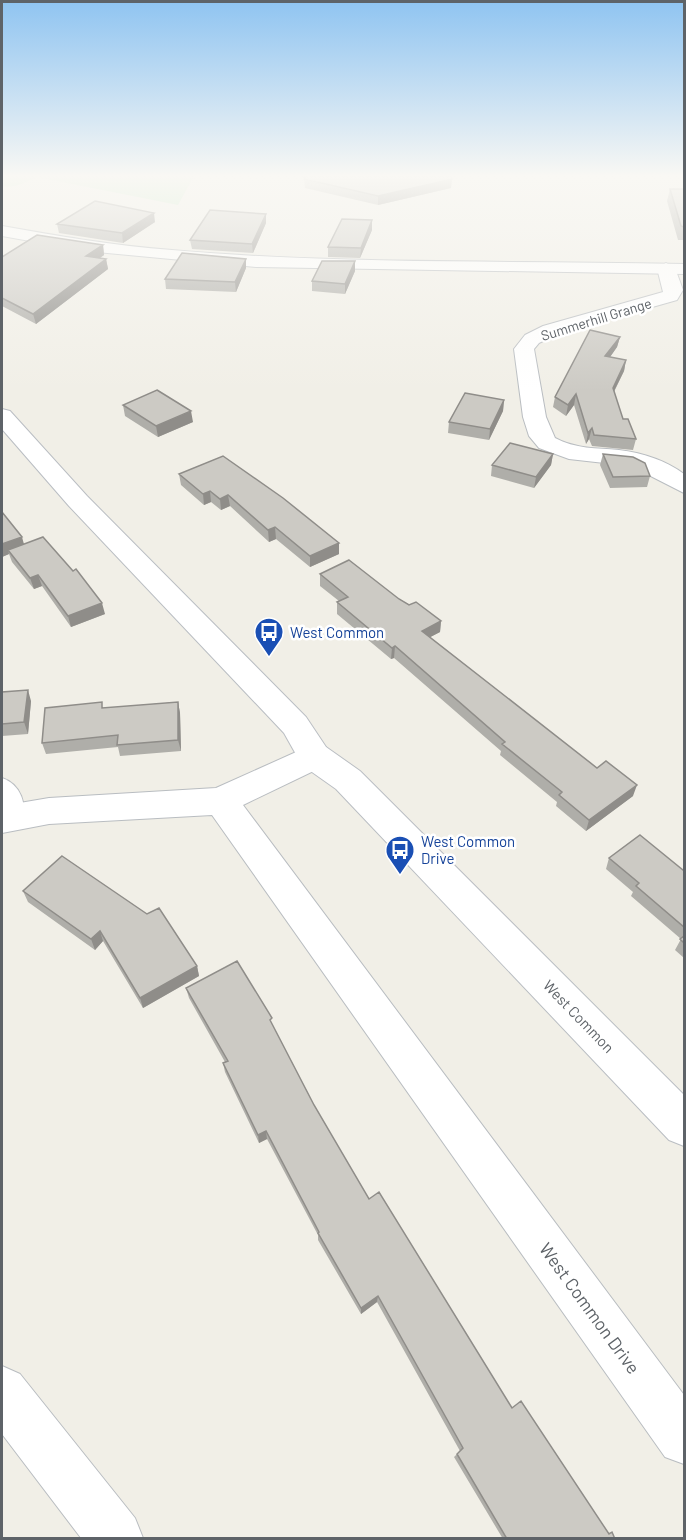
<svg xmlns="http://www.w3.org/2000/svg" width="686" height="1540" font-family="Barlow,sans-serif">
  <style>
    .green { fill: #c4e9c4 }
    .lines { fill: none; stroke-linecap: round; stroke-linejoin: round }
    .service-casing { stroke: #b9bdc1; stroke-width: 2 }
    .minor-casing { stroke: #b9bdc1; stroke-width: 2 }
    .tertiary-casing { stroke: #b9bdc1; stroke-width: 2 }
    .secondary-casing { stroke: #babec3; stroke-width: 2 }
    .service { fill: #fff; fill-rule: evenodd }
    .minor { fill: #fff; fill-rule: evenodd }
    .tertiary { fill: #fff; fill-rule: evenodd }
    .secondary { fill: #fff; fill-rule: evenodd }
    .wall { fill: #afaea9 }
    .shaded-wall { fill: #8f8d89 }
    .building { fill: #cccac4; stroke: #8f8d89; stroke-width: 1.5 }
    .labels { text-anchor: middle; dominant-baseline: central; stroke-width: 5; stroke-linejoin: round; paint-order: stroke }
    .far-street-label { font-size: 14px; fill: #5e6368; stroke: #fff }
    .transit-label { font-size: 15px; fill: #164399; stroke: #fff; text-anchor: start }
    .street-label { font-size: 15px; fill: #5e6368; stroke: #fff }
    .near-street-label { font-size: 18px; fill: #5e6368; stroke: #fff }
  </style>
  <rect width="100%" height="100%" fill="#f1efe7"/>
  <path class="green" d="M 2,176 L 194,176 L 178,205 L 37,177 C 25,182 14,189 2,186 Z"/>
  <g class="lines">
    <g class="service-casing">
      <path id="service" d="M 2,778 C 20,784 29,805 20,822 L 12,825 L 4,822 L 2,817 Z"/>
    </g>
    <g class="minor-casing">
      <path id="minor" d="M 666,263 L 675,268 L 683,290 L 677,300 L 557,334 L 539,343 L 534,349 L 546,417 L 555,438 C 575,449 597,448 619,450 C 643,453 665,460 684,474 L 684,493 L 631,466 L 569,459 L 539,448 L 529,436 L 523,417 L 514,349 L 525,335 L 543,326 L 663,292 L 657,268 Z
        M 314,744 L 326,747 L 330,756 L 326,765 L 243,805 L 684,1395 L 684,1464 L 665,1457 L 212,815 L 49,824 L 2,833 L 2,806 L 49,798 L 216,788 Z
        M 2,1366 L 20,1374 L 135,1518 L 143,1538 L 81,1538 L 2,1434 Z"/>
    </g>
    <g class="tertiary-casing">
      <path id="tertiary" d="M 2,226 C 59,236 115,246 172,250 C 342,265 514,260 684,264 L 684,274 L 256,267 L 86,251 L 2,236 Z"/>
    </g>
    <g class="secondary-casing">
      <path id="secondary" d="M 2,409 L 10,411 L 87,496 L 306,717 L 326,747 L 360,771 L 684,1095 L 684,1146 L 669,1140 L 336,789 L 302,765 L 284,733 L 69,506 L 2,429 Z"/>
    </g>
    <use href="#service" class="service"/>
    <use href="#minor" class="minor"/>
    <use href="#tertiary" class="tertiary"/>
    <use href="#secondary" class="secondary"/>
  </g>
  <path class="wall" d="M 304,179 L 452,179 L 451,188 L 378,205 L 305,188 Z
    M 670,189 L 684,189 L 684,240 L 678,240 L 667,201 Z
    M 266,214 L 266,223 L 253,253 L 192,249 L 190,240 Z
    M 372,220 L 372,230 L 360,258 L 328,257 L 328,247 Z
    M 155,222 L 123,243 L 59,233 L 57,224 Z
    M 103,245 L 104,255 L 100,258 L 106,259 L 108,269 L 36,324 L 2,306 L 2,257 Z
    M 355,261 L 355,271 L 345,294 L 312,291 L 312,281 Z
    M 246,268 L 236,292 L 166,289 L 165,279 Z
    M 620,337 L 617,347 L 610,357 L 626,360 L 624,371 L 614,392 L 623,419 L 636,439 L 633,450 L 592,446 L 589,439 L 586,444 L 574,405 L 566,416 L 553,407 L 555,397 Z
    M 504,400 L 503,411 L 489,440 L 448,433 L 449,422 Z
    M 123,405 L 193,422 L 158,437 L 125,416 Z
    M 553,454 L 551,465 L 534,488 L 491,476 L 492,465 Z
    M 603,454 L 650,476 L 647,487 L 610,488 L 600,465 Z
    M 223,456 L 339,554 L 310,567 L 276,539 L 269,542 L 230,506 L 221,510 L 211,502 L 204,505 L 181,485 L 179,474 Z
    M 2,512 L 24,544 L 105,614 L 71,627 L 42,586 L 34,589 L 12,562 L 9,554 L 2,557 Z
    M 320,574 L 399,599 L 441,621 L 440,632 L 430,637 L 633,796 L 586,831 L 556,806 L 557,802 L 500,755 L 501,751 L 394,658 L 391,659 L 337,614 L 337,602 L 339,601 L 320,586 Z
    M 2,692 L 31,701 L 28,734 L 2,736 Z
    M 178,702 L 180,713 L 181,751 L 120,756 L 118,747 L 46,754 L 42,743 L 103,708 Z
    M 609,858 L 683,870 L 684,869 L 684,958 L 675,950 L 681,939 L 631,896 L 633,892 L 606,869 Z
    M 23,891 L 197,966 L 199,976 L 143,1008 L 103,941 L 95,950 L 28,902 Z
    M 186,988 L 273,1026 L 314,1105 L 369,1199 L 512,1408 L 608,1533 L 612,1532 L 615,1539 L 503,1539 L 454,1457 L 460,1451 L 377,1302 L 361,1314 L 318,1240 L 318,1235 L 267,1139 L 259,1143 L 225,1072 L 223,1063 L 225,1062 L 189,998 Z"/>
  <path class="shaded-wall" d="M 452,179 L 451,188 L 378,205 L 378,196 Z
    M 154,213 L 155,222 L 123,243 L 122,233 Z
    M 266,214 L 266,223 L 253,253 L 252,244 Z
    M 372,220 L 372,230 L 360,258 L 361,248 Z
    M 103,245 L 104,255 L 88,266 L 86,256 Z
    M 106,259 L 108,269 L 36,324 L 33,314 Z
    M 246,259 L 246,268 L 236,292 L 235,282 Z
    M 355,261 L 355,271 L 345,294 L 345,284 Z
    M 620,337 L 617,347 L 603,367 L 605,356 Z
    M 626,360 L 624,371 L 610,399 L 613,388 Z
    M 576,394 L 574,405 L 566,416 L 568,405 Z
    M 504,400 L 503,411 L 489,440 L 490,429 Z
    M 191,411 L 193,422 L 158,437 L 156,426 Z
    M 592,428 L 589,439 L 586,444 L 588,433 Z
    M 553,454 L 551,465 L 534,488 L 536,477 Z
    M 210,491 L 211,502 L 204,505 L 203,494 Z
    M 228,495 L 230,506 L 221,510 L 220,499 Z
    M 275,527 L 276,539 L 269,542 L 268,530 Z
    M 22,537 L 25,548 L 8,550 L 9,554 L 2,557 L 2,544 Z
    M 339,543 L 339,554 L 310,567 L 310,556 Z
    M 38,575 L 42,586 L 34,589 L 30,578 Z
    M 102,603 L 105,614 L 71,627 L 68,616 Z
    M 441,621 L 440,632 L 421,642 L 422,631 Z
    M 395,646 L 394,658 L 391,659 L 392,648 Z
    M 28,690 L 31,701 L 28,734 L 24,722 Z
    M 178,702 L 180,713 L 181,751 L 178,740 Z
    M 637,785 L 633,796 L 586,831 L 589,820 Z
    M 100,931 L 103,941 L 95,950 L 91,939 Z
    M 197,966 L 199,976 L 143,1008 L 140,998 Z
    M 266,1131 L 267,1139 L 259,1143 L 258,1135 Z
    M 378,1296 L 377,1302 L 361,1314 L 361,1308 Z"/>
  <path class="building" d="M 305,176 L 451,176 L 452,179 L 378,196 L 304,179 Z
    M 670,189 L 684,189 L 684,227 L 681,226 Z
    M 95,201 L 154,213 L 122,233 L 57,224 Z
    M 210,210 L 266,214 L 252,244 L 190,240 Z
    M 342,219 L 372,220 L 361,248 L 328,247 Z
    M 37,235 L 103,245 L 86,256 L 106,259 L 33,314 L 2,298 L 2,257 Z
    M 182,253 L 246,259 L 235,282 L 165,279 Z
    M 322,261 L 355,261 L 345,284 L 312,281 Z
    M 590,330 L 620,337 L 605,356 L 626,360 L 613,388 L 623,419 L 628,419 L 636,439 L 594,435 L 592,428 L 588,433 L 576,394 L 568,405 L 555,397 Z
    M 157,390 L 191,411 L 156,426 L 123,405 Z
    M 465,393 L 504,400 L 490,429 L 449,422 Z
    M 510,443 L 553,454 L 536,477 L 492,465 Z
    M 603,454 L 633,457 L 645,463 L 650,476 L 613,477 Z
    M 223,456 L 283,498 L 339,543 L 310,556 L 275,527 L 268,530 L 228,495 L 220,499 L 210,491 L 203,494 L 179,474 Z
    M 2,512 L 22,537 L 2,544 Z
    M 43,537 L 73,571 L 76,569 L 102,603 L 68,616 L 38,575 L 30,578 L 8,550 Z
    M 349,560 L 399,599 L 409,605 L 416,602 L 441,621 L 422,631 L 597,768 L 606,761 L 637,785 L 589,820 L 559,795 L 562,792 L 502,744 L 505,742 L 395,646 L 392,648 L 337,602 L 348,597 L 320,574 Z
    M 28,690 L 24,722 L 2,724 L 2,692 Z
    M 102,702 L 102,708 L 178,702 L 178,740 L 117,745 L 118,735 L 42,743 L 45,708 Z
    M 640,835 L 683,870 L 684,869 L 684,927 L 636,886 L 639,883 L 609,858 Z
    M 62,856 L 147,914 L 159,908 L 197,966 L 140,998 L 100,931 L 91,939 L 23,891 Z
    M 684,936 L 684,943 L 680,939 Z
    M 237,961 L 272,1018 L 270,1020 L 314,1105 L 369,1199 L 379,1192 L 512,1408 L 521,1401 L 609,1534 L 612,1532 L 615,1539 L 507,1539 L 457,1454 L 463,1448 L 378,1296 L 361,1308 L 318,1233 L 319,1232 L 266,1131 L 258,1135 L 223,1063 L 228,1061 L 186,988 Z"/>
  <linearGradient id="sky" x2="0" y2="1"><stop stop-color="#8fc4f1"/><stop offset="0.45" stop-color="#f9f8f4"/><stop offset="1" stop-color="#f9f8f4" stop-opacity="0"/></linearGradient>
  <rect width="686" height="391" fill="url(#sky)"/>
  <defs>
    <g id="bus-pin" transform="scale(1.5)"><path d="M0 17L-7.5 6A9.5 9.5 0 1 1 7.5 6Z" fill="#1a4fb4" stroke="#fff"/><path d="M-5-6H5V4H4V6H2V4H-2V6H-4V4H-5ZM-3.5-4V0h7V-4ZM-3.5 1.2v1.5H-2V1.2ZM2 1.2v1.5H3.5V1.2Z" fill="#fff"/></g>
  </defs>
  <g fill-rule="evenodd">
    <use href="#bus-pin" x="269" y="632"/>
    <use href="#bus-pin" x="400" y="850"/>
  </g>
  <g class="labels">
    <g class="far-street-label">
      <text transform="translate(596 319) rotate(-17)">Summerhill Grange</text>
    </g>
    <g class="transit-label">
      <text x="290" y="632">West Common</text>
      <text x="421" y="841">West Common<tspan x="421" dy="17">Drive</tspan></text>
    </g>
    <g class="street-label">
      <text transform="translate(579 1016) rotate(46)">West Common</text>
    </g>
    <g class="near-street-label">
      <text transform="translate(590 1308) rotate(54)">West Common Drive</text>
    </g>
  </g>
  <rect width="686" height="1540" fill="none" stroke="#5e6368" stroke-width="6"/>
</svg>
